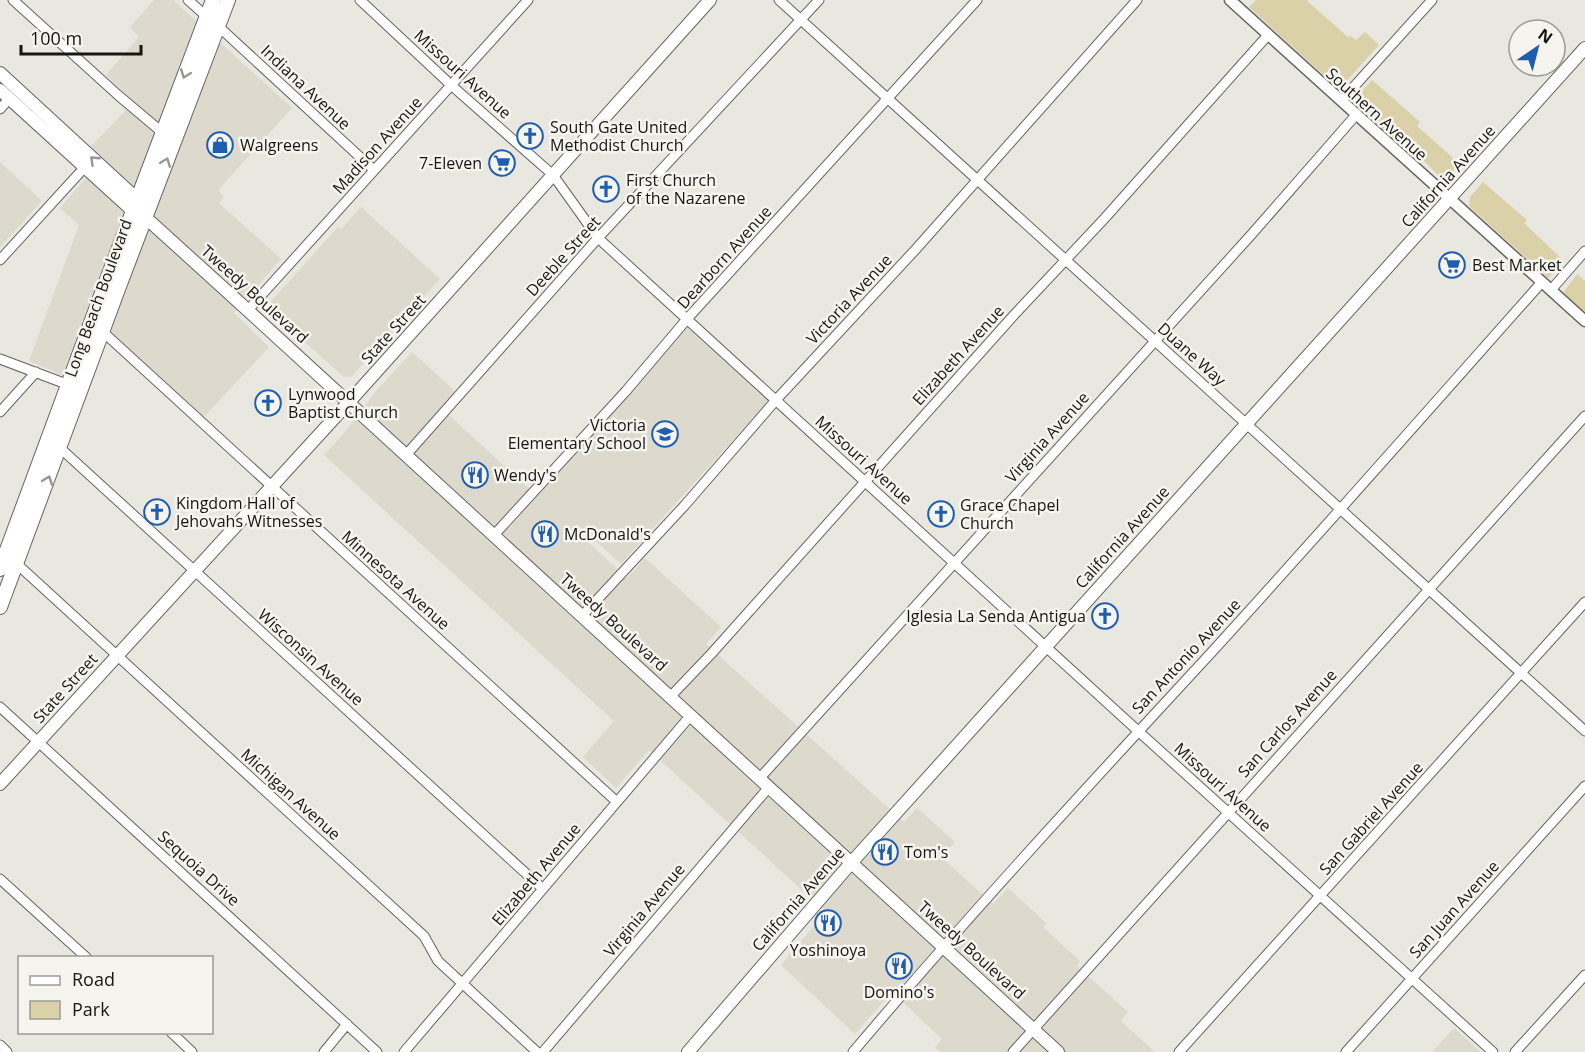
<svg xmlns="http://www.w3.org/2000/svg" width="1585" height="1052" font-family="'Open Sans',sans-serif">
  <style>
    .built { fill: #ddd9cc }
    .green { fill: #dbd1a8 }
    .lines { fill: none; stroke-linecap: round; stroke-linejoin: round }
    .minor-casing { stroke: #65645f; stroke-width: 11 }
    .tertiary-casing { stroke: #65645f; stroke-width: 13 }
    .secondary-casing { stroke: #65645f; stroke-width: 14 }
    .primary-casing { stroke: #65645f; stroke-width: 16 }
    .minor { stroke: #fff; stroke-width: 9 }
    .tertiary { stroke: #fff; stroke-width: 10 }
    .secondary { stroke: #fff; stroke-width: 12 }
    .primary { stroke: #fff; stroke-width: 14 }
    .oneway { stroke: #969695 }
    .labels { text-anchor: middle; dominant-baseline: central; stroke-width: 5; stroke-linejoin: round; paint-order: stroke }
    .street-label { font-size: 16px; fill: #161614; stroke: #f5f4ee }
    .poi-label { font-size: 16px; fill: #161614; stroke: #f5f4ee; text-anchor: start }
  </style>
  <rect width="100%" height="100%" fill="#e8e7e0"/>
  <path class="built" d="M 154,0 L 173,0 L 292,108 L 218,190 L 224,197 L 219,203 L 281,259 L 234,313 L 269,347 L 204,417 L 90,312 L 67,377 L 29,361 L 79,225 L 60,208 L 103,158 L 91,146 L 134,102 L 106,75 L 139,37 L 130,27 Z
    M 0,162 L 42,201 L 0,247 Z
    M 361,207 L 440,279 L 351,377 L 344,377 L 266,307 L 338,227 L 341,229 Z
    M 686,327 L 768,401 L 621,564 L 580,527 L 577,532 L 627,578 L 645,558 L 721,627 L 706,644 L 904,822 L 917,808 L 955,842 L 941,857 L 993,904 L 1008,888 L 1046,923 L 1043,927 L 1080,961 L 1077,966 L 1128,1012 L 1121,1021 L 1155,1052 L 940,1052 L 935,1048 L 942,1039 L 892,992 L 855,1034 L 781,965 L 826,912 L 649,750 L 616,788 L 583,757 L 614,721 L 324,455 L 344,433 L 376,391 L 412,352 L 455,391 L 441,408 L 537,496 Z
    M 1454,1028 L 1481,1052 L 1432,1052 Z"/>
  <path class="green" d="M 1256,0 L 1306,0 L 1348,37 L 1350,36 L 1356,40 L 1365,32 L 1379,45 L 1339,89 L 1249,7 Z
    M 1372,80 L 1420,122 L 1417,126 L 1460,164 L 1444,181 L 1412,149 L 1399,143 L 1353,101 Z
    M 1483,182 L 1527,220 L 1524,223 L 1564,261 L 1548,278 L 1469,206 L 1470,197 Z
    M 1577,274 L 1585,281 L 1585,313 L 1563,293 Z"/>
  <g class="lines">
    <g class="minor-casing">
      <path id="minor" d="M 13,0 L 119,96 L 163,133
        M 188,0 L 207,17
        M 360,0 L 451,85 L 553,175 L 598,238 L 1137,730 L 1493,1052
        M 779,0 L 1585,731
        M 218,26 L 374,170
        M 1341,101 L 1432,0
        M 0,109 L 9,99
        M 0,260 L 84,168
        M 1551,290 L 1585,251
        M 248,310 L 528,0
        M 102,331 L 617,802
        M 0,359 L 69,385
        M 0,412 L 36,372
        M 59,447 L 543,889
        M 406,455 L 598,238 L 819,0
        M 494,535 L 626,391 L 687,319 L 977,0
        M 17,564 L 424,936 L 438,961 L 537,1052
        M 582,616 L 685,505 L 776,400 L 916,249 L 1137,0
        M 671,696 L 712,653 L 1014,315 L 1104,219 L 1268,35
        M 0,707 L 377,1052
        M 759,779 L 1251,235 L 1356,115
        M 0,879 L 87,958
        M 171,1032 L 192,1052
        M 0,1045 L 7,1052
        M 324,1052 L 347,1024
        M 404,1052 L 691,715
        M 543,1052 L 769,787
        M 853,1052 C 968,916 1089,785 1210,654 C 1322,531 1432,406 1542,282
        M 1013,1052 L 1585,416
        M 1179,1052 L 1585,602
        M 1346,1052 L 1585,786
        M 1515,1052 L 1585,975"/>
    </g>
    <g class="tertiary-casing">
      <path id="tertiary" d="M 1230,0 L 1585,321"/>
    </g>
    <g class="secondary-casing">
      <path id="secondary" d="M 0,73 L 138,200 L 140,206
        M 0,90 L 133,211 L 145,217 L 231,295 L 1058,1052
        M 0,784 L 349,402 L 710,0
        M 688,1052 L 851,863 L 1585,48"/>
    </g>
    <g class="primary-casing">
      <path id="primary" d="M 0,569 L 105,285 L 213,0
        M 0,607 L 118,289 L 228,0"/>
    </g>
    <use href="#minor" class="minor"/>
    <use href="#tertiary" class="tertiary"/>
    <use href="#secondary" class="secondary"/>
    <use href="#primary" class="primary"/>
  </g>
  <defs><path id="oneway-chevron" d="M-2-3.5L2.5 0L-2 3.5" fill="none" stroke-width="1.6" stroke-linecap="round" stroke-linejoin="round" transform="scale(1.5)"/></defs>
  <g class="oneway">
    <use href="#oneway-chevron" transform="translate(185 74) rotate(111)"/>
    <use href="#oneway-chevron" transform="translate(94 160) rotate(-137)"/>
    <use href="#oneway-chevron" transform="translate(166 162) rotate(-69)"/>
    <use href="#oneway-chevron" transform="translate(48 480) rotate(-70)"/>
  </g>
  <defs>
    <g id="church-ring" transform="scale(1.35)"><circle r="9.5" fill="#f5f4ee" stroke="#1f5dae" stroke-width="1.5"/><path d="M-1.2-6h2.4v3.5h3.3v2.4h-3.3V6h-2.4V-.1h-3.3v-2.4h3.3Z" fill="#1f5dae"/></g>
    <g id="shop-ring" transform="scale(1.35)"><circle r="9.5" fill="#f5f4ee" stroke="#1f5dae" stroke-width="1.5"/><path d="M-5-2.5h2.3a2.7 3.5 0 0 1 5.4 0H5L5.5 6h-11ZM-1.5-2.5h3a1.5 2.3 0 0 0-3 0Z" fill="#1f5dae"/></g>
    <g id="supermarket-ring" transform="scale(1.35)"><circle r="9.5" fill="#f5f4ee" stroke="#1f5dae" stroke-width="1.5"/><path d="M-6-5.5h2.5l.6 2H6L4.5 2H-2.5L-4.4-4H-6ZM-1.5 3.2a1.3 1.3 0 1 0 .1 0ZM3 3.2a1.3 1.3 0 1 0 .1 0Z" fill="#1f5dae"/></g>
    <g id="school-ring" transform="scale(1.35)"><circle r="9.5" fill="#f5f4ee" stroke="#1f5dae" stroke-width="1.5"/><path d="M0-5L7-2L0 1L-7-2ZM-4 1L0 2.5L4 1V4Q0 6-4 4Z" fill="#1f5dae"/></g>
    <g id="restaurant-ring" transform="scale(1.35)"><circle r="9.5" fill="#f5f4ee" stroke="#1f5dae" stroke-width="1.5"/><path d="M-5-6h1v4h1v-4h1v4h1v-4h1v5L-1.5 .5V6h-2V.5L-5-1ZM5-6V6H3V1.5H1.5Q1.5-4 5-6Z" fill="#1f5dae"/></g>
  </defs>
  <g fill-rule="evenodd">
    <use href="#church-ring" x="530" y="136"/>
    <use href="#shop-ring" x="220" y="145"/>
    <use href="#supermarket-ring" x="502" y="163"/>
    <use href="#church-ring" x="606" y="189"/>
    <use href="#supermarket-ring" x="1452" y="265"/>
    <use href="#church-ring" x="268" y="403"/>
    <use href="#school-ring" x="665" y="434"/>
    <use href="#restaurant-ring" x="475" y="475"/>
    <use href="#church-ring" x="157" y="512"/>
    <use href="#church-ring" x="941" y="514"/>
    <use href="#restaurant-ring" x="545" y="534"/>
    <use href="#church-ring" x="1105" y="616"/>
    <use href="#restaurant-ring" x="885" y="852"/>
    <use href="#restaurant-ring" x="828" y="923"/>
    <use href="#restaurant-ring" x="899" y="966"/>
  </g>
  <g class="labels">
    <g class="street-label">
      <text transform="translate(463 74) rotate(42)">Missouri Avenue</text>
      <text transform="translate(306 87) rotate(43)">Indiana Avenue</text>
      <text transform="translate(1377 114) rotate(42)">Southern Avenue</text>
      <text transform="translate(377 145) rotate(-48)">Madison Avenue</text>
      <text transform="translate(1448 176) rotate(-48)">California Avenue</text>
      <text transform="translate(563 256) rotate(-48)">Deeble Street</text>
      <text transform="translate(724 257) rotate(-48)">Dearborn Avenue</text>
      <text transform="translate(255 294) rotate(42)">Tweedy Boulevard</text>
      <text transform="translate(98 298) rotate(-70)">Long Beach Boulevard</text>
      <text transform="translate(849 299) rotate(-47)">Victoria Avenue</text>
      <text transform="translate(393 329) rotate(-48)">State Street</text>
      <text transform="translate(1192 354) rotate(42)">Duane Way</text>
      <text transform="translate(958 355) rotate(-48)">Elizabeth Avenue</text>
      <text transform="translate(1047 437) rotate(-48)">Virginia Avenue</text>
      <text transform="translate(864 460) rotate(42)">Missouri Avenue</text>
      <text transform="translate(1122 537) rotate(-48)">California Avenue</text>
      <text transform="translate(396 580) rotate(42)">Minnesota Avenue</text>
      <text transform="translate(614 622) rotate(42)">Tweedy Boulevard</text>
      <text transform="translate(1186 656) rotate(-47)">San Antonio Avenue</text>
      <text transform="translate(311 657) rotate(42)">Wisconsin Avenue</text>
      <text transform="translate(65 688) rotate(-48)">State Street</text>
      <text transform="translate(1287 723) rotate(-48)">San Carlos Avenue</text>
      <text transform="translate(1223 787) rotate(42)">Missouri Avenue</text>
      <text transform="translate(291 794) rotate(42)">Michigan Avenue</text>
      <text transform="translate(1371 818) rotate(-48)">San Gabriel Avenue</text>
      <text transform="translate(199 868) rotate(42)">Sequoia Drive</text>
      <text transform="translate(536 874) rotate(-50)">Elizabeth Avenue</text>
      <text transform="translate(798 899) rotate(-49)">California Avenue</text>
      <text transform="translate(1454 909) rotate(-48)">San Juan Avenue</text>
      <text transform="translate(644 910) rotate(-50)">Virginia Avenue</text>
      <text transform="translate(972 950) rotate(42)">Tweedy Boulevard</text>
    </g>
    <g class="poi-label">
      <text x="550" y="127">South Gate United<tspan x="550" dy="18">Methodist Church</tspan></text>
      <text x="240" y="145">Walgreens</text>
      <text x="482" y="163" text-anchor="end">7-Eleven</text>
      <text x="626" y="180">First Church<tspan x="626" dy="18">of the Nazarene</tspan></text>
      <text x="1472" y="265">Best Market</text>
      <text x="288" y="394">Lynwood<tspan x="288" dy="18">Baptist Church</tspan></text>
      <text x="646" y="425" text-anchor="end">Victoria<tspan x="646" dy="18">Elementary School</tspan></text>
      <text x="494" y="475">Wendy's</text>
      <text x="176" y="503">Kingdom Hall of<tspan x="176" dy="18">Jehovahs Witnesses</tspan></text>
      <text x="960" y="505">Grace Chapel<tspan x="960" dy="18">Church</tspan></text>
      <text x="564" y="534">McDonald's</text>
      <text x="1086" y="616" text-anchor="end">Iglesia La Senda Antigua</text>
      <text x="904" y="852">Tom's</text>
      <text x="828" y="950" text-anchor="middle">Yoshinoya</text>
      <text x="899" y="992" text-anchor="middle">Domino's</text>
    </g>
  </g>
  <rect x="18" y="956" width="195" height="78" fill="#f5f4ee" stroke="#9c9b97" stroke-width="1.5"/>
  <rect x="30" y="976" width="30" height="9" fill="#ffffff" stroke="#9c9b97" stroke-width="1.5"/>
  <text x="72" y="986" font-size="18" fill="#161614">Road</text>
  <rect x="30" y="1001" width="30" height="18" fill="#dbd1a8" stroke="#9c9b97" stroke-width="1.5"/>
  <text x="72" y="1016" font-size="18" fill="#161614">Park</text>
  <g transform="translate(1537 48) rotate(35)"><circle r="28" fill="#f5f4ee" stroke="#9c9b97" stroke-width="1.5"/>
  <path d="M0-4.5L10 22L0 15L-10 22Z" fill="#1f5dae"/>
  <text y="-9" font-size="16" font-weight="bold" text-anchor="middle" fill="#161614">N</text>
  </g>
  <path d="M21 45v9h120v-9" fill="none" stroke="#161614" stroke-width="3"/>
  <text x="30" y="45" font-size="18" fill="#161614" stroke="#f5f4ee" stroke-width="4.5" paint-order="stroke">100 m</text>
</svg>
